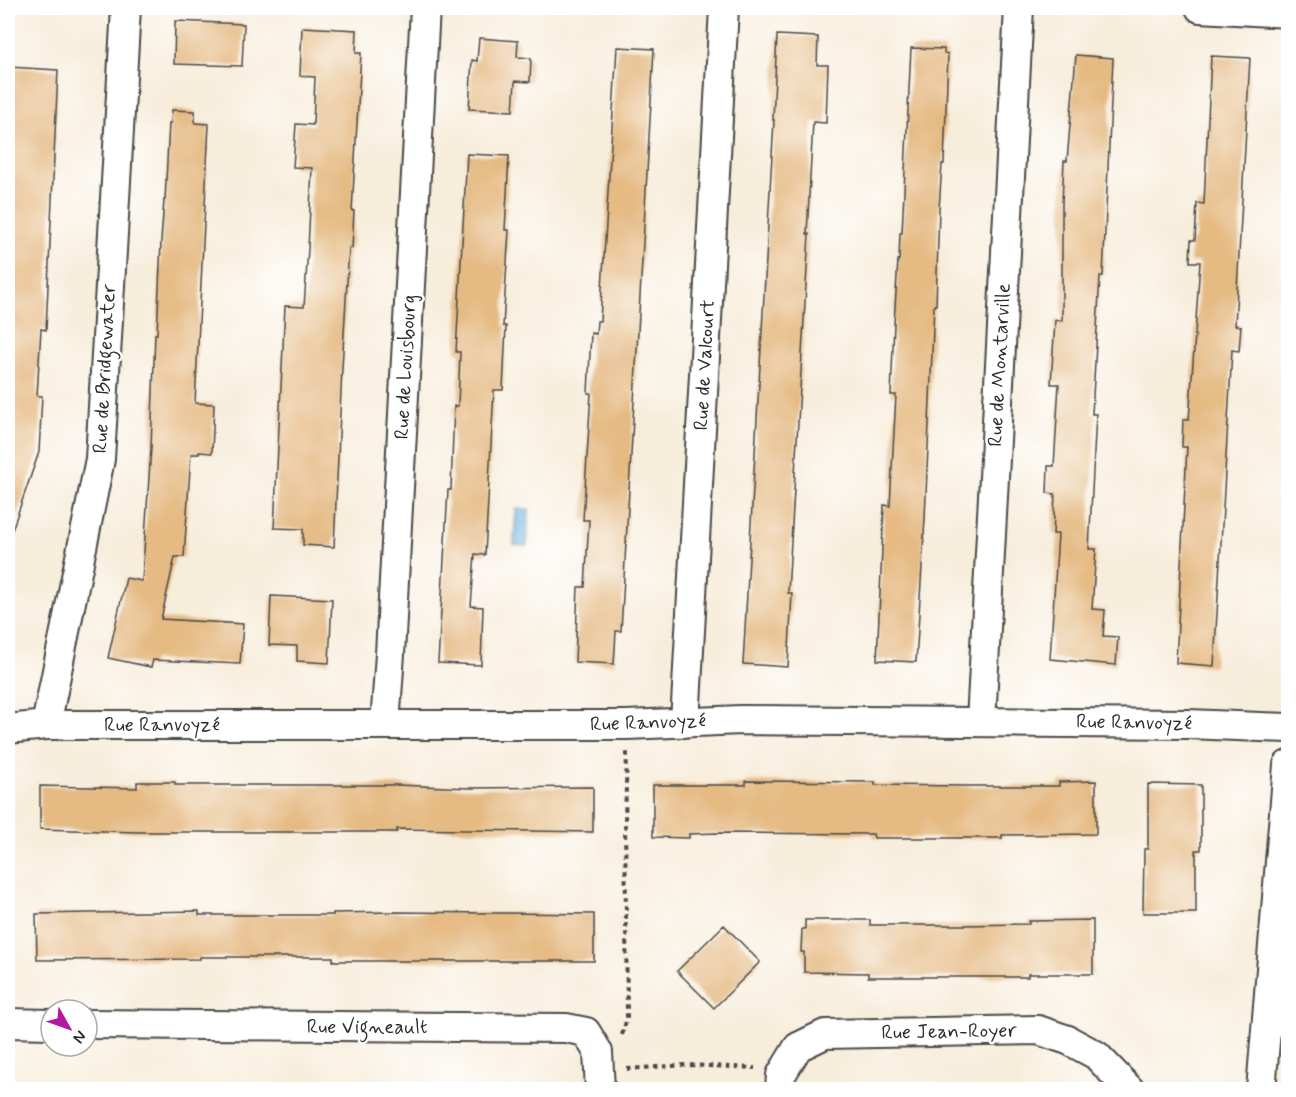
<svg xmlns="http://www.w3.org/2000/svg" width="1296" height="1097" font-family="Mynerve,sans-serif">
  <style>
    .water { fill: #67aede; stroke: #496c84; stroke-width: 1.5 }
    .building { fill: #e5ba83 }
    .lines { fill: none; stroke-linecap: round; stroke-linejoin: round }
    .minor-casing { stroke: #4a4845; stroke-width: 32 }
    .path { stroke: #4a4845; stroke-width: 4; stroke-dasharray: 4.5 4.5; stroke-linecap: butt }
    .minor { stroke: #fff; stroke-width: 28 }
    .labels { text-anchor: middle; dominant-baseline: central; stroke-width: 5; stroke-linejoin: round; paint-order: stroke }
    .street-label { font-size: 20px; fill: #2b2b2b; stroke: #fff }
  </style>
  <rect width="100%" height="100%" fill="#fff"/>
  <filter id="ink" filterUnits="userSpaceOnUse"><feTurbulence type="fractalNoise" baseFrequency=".0167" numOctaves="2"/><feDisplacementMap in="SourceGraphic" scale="12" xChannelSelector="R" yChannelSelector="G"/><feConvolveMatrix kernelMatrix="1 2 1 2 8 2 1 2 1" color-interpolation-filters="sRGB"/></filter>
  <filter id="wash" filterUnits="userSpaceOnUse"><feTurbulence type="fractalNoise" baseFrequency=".008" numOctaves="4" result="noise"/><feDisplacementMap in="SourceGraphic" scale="24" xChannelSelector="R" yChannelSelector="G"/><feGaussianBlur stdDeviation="1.35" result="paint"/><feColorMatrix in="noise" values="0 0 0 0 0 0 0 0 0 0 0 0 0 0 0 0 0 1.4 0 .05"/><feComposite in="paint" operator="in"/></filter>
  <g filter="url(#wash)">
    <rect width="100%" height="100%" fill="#f7eddb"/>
    <path class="water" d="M 516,509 L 529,510 L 527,546 L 514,545 Z"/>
    <g id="blocks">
      <path class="building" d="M 175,21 L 244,24 L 242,66 L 174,64 Z
        M 302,27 L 357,30 L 356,53 L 361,53 L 352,211 L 354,211 L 352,248 L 349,248 L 342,368 L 334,547 L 303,545 L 303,529 L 274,528 L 285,306 L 304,307 L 308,249 L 312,168 L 293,167 L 296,124 L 313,125 L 315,77 L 300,76 Z
        M 777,35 L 818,37 L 817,65 L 828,65 L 826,123 L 813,122 L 807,234 L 809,234 L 788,593 L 792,593 L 788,667 L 743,664 L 774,120 L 773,120 Z
        M 479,38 L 518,41 L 517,57 L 531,58 L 530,82 L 515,81 L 513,111 L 469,109 L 472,60 L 477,61 Z
        M 617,47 L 654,49 L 621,631 L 616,631 L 614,664 L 575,662 L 578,587 L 585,587 L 589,520 L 583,520 L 591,393 L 588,393 L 591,333 L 596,334 L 597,321 L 600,321 Z
        M 911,48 L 944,49 L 944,53 L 948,54 L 944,164 L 942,164 L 939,209 L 936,305 L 934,305 L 925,518 L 916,662 L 877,660 L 884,505 L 890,506 L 896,395 L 891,395 L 894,324 L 898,260 L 899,260 L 900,233 L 902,233 Z
        M 1076,55 L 1113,58 L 1103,276 L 1100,276 L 1092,414 L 1096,414 L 1089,549 L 1096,549 L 1092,609 L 1105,610 L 1103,636 L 1118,637 L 1116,665 L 1050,659 L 1058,534 L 1053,534 L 1055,494 L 1047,493 L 1048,466 L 1054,466 L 1059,384 L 1051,384 L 1055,320 L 1062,321 L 1062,203 L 1064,161 L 1067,161 Z
        M 1211,56 L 1250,58 L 1235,325 L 1241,326 L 1239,351 L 1232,350 L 1214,666 L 1176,663 L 1187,447 L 1182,447 L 1183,420 L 1189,420 L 1200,262 L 1190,262 L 1191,240 L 1195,240 L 1197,203 L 1204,204 Z
        M 8,67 L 58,70 L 46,330 L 41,329 L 37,396 L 42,396 L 39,452 L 11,533 L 8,532 L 8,244 L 10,206 L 8,205 L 8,182 L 11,182 L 14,116 L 8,116 Z
        M 172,110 L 195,111 L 195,123 L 209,124 L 195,403 L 214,404 L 212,453 L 199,452 L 199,454 L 191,454 L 184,557 L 175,557 L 161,619 L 243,624 L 240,664 L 153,660 L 151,667 L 108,658 L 126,578 L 142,581 L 151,448 L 155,334 L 157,334 L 161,241 L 164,200 L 165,200 L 169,123 L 171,123 Z
        M 467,154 L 509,156 L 505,230 L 509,230 L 503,326 L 506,326 L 503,390 L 494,390 L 485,555 L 475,554 L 471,606 L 483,607 L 481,665 L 438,663 L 448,490 L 451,490 L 454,406 L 458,406 L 460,352 L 456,352 Z
        M 271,596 L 332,599 L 329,663 L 297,661 L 297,646 L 269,645 Z
        M 746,781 L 875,782 L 875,785 L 966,786 L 1059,786 L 1059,782 L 1096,781 L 1096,834 L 1002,835 L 1002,838 L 874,838 L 873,834 L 717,833 L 689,834 L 689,838 L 653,837 L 653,785 L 746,785 Z
        M 137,782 L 175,782 L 175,785 L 397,785 L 470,788 L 593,787 L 593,832 L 397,829 L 397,832 L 136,832 L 40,829 L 40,786 L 137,788 Z
        M 1148,784 L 1201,785 L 1201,850 L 1196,850 L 1196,913 L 1143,913 L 1144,849 L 1148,849 Z
        M 199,911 L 199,915 L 333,915 L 333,913 L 395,912 L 594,914 L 594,961 L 333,961 L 333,957 L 200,957 L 200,959 L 37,960 L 36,914 Z
        M 805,920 L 870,920 L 870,925 L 964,925 L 1029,924 L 1029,921 L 1093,920 L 1093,974 L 1028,974 L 1028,977 L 868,977 L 868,973 L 804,972 L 804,952 L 801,952 L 802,929 L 805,929 Z
        M 724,925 L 760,962 L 714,1008 L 677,971 Z"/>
    </g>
  </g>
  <g filter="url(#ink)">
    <use href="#blocks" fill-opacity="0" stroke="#4a4845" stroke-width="1.5"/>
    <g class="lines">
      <g class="minor-casing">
        <path id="minor" d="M 1200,8 L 1288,13
          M 981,722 L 1019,8
          M 685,723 L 724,8
          M 46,725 L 100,459 L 126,8
          M 385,725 L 390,654 L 425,8
          M 8,729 L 46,725 L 627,725 L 741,720 L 1188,724 L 1288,728
          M 8,1023 L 51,1024
          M 87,1024 L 566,1028 L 586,1032 L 598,1052 L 600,1090
          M 780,1090 L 781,1075 L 798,1047 L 825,1034 L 1038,1030 L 1068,1040 L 1096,1055 L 1130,1090
          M 1261,1090 L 1288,765"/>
      </g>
      <path class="path" d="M 622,1035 L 627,1018 L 625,821 L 627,752
        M 627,1069 L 686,1065 L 755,1068"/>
      <use href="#minor" class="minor"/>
    </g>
  </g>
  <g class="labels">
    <g class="street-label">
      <text transform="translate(705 365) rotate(-87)">Rue de Valcourt</text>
      <text transform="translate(1000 365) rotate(-87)">Rue de Montarville</text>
      <text transform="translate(406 367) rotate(-87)">Rue de Louisbourg</text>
      <text transform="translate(105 369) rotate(-87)">Rue de Bridgewater</text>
      <text transform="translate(648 723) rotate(-2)">Rue Ranvoyzé</text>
      <text transform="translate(1134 723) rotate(1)">Rue Ranvoyzé</text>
      <text x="162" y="725">Rue Ranvoyzé</text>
      <text x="367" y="1027">Rue Vigneault</text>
      <text transform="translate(949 1032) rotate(-1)">Rue Jean-Royer</text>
    </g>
  </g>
  <rect width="1296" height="1097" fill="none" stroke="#fff" stroke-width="30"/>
  <g transform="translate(69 1028) rotate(130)"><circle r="28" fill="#ffffff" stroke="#aaaaaa" stroke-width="1.5"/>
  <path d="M0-4.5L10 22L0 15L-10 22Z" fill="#b5179e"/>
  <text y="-9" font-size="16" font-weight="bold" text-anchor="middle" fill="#2b2b2b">N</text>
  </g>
</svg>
